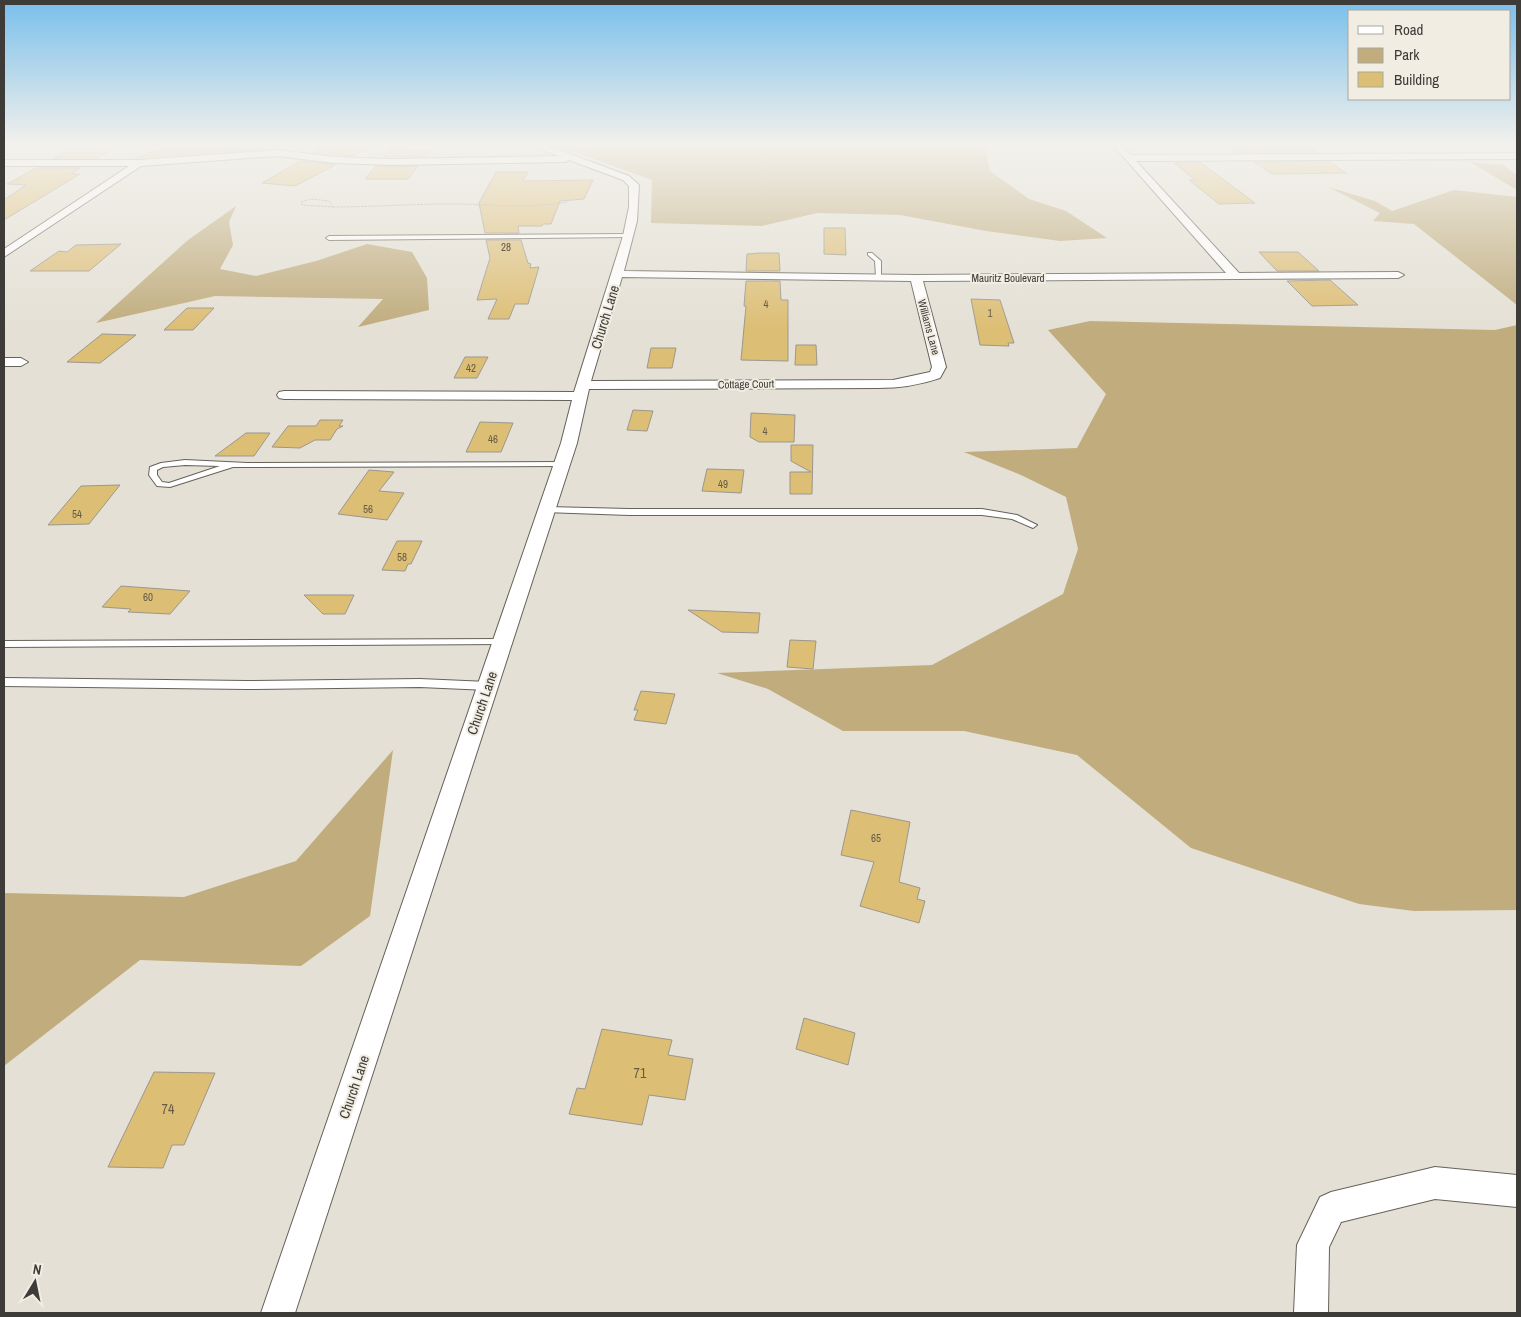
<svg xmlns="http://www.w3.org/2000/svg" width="1521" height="1317" font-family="'Archivo Narrow',sans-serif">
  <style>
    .green { fill: #c0ac7d }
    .building { fill: #ddbe75; stroke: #9b978d }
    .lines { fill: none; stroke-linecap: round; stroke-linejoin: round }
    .service-casing { stroke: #666259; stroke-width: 2 }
    .minor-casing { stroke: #666259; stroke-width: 2 }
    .path { stroke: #a7a49b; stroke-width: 1; stroke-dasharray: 2.5 1; stroke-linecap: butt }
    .service { fill: #fff; fill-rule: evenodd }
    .minor { fill: #fff; fill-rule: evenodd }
    .labels { text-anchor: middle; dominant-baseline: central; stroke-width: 4; stroke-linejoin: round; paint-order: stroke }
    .number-label { font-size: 11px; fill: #665c47 }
    .far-street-label { font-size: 11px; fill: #3e3c38; stroke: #f2ede3 }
    .street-label { font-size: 14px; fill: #3e3c38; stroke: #f2ede3 }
    .near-number-label { font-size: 14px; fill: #665c47 }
  </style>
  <rect width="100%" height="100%" fill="#e4e0d5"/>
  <path class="green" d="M 170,144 L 268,144 L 264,151 L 133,158 Z
    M 553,144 L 985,144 L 990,171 L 1029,199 L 1066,211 L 1107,238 L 1060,241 L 986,231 L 900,215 L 817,213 L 762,226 L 651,223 L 652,180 Z
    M 1470,162 L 1503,165 L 1517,175 L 1517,190 Z
    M 1328,187 L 1375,201 L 1392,211 L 1454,190 L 1517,197 L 1517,305 L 1414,224 L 1373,221 L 1380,213 Z
    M 236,206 L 229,222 L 233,245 L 220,269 L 256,276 L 316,261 L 367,244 L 412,252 L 427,278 L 429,310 L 358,327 L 383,299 L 215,296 L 96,323 L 188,240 Z
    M 1090,321 L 1495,330 L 1517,325 L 1517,910 L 1414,911 L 1359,904 L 1191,848 L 1077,755 L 964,731 L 843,731 L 768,689 L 717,673 L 932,665 L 1063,594 L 1078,549 L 1066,497 L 1021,475 L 964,452 L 1077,448 L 1106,394 L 1048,330 Z
    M 393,750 L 370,916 L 301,966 L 140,960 L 4,1066 L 4,893 L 184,897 L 296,861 Z"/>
  <path class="building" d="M 317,144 L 376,144 L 352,156 L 313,153 L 320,149 Z
    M 394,144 L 404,144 L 404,151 L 430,151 L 426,156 L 384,157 Z
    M 1226,144 L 1304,144 L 1317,152 L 1240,153 Z
    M 69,149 L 111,150 L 97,158 L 54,158 Z
    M 300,161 L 335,165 L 295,186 L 262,183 Z
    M 1254,162 L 1330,162 L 1346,173 L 1272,174 Z
    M 1174,163 L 1201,163 L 1255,203 L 1219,204 L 1189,180 L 1195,180 Z
    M 376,166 L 391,167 L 418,166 L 408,179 L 365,179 Z
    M 36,168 L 80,168 L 71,174 L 80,174 L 4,220 L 4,200 L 26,185 L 7,184 Z
    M 496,172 L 528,172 L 523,181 L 593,180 L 584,199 L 560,201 L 551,224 L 543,224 L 542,226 L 518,226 L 519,233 L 485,233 L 479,203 Z
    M 824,228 L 845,228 L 846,255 L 824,254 Z
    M 486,240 L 521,240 L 528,263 L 531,264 L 530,268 L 539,267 L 528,304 L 515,304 L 509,319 L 488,319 L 497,299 L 477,300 L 490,258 Z
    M 121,244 L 89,271 L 30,271 L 59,251 L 67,252 L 76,245 Z
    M 1259,252 L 1298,252 L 1319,271 L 1277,271 Z
    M 760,253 L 779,253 L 780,271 L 746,271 L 747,254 Z
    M 1330,280 L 1358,305 L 1312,306 L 1287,281 Z
    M 746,281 L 780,281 L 781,300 L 788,300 L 788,361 L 741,360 L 746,306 L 744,306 Z
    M 971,299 L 1000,300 L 1014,343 L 1008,343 L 1009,346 L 980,345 Z
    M 187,308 L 214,308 L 193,330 L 164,330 Z
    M 102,334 L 136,335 L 100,363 L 67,362 Z
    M 796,345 L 816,345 L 817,365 L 795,365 Z
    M 651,348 L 676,348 L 672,368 L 647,368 Z
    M 465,357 L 488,357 L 477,378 L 454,378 Z
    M 633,410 L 653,411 L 647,431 L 627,430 Z
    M 751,413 L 795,415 L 794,442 L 759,442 L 750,437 Z
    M 320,420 L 343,420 L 339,426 L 343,426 L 337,429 L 330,440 L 315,440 L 300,448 L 272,447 L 288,426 L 316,426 Z
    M 480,422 L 513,423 L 501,452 L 466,452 Z
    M 246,433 L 270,433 L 254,456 L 215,456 Z
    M 791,445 L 813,445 L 812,494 L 790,494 L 790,472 L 811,472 L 791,461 Z
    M 707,469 L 744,470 L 741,493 L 702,491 Z
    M 369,470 L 394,472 L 379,491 L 404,493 L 387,520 L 338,514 Z
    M 120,485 L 89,524 L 48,525 L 81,486 Z
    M 397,541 L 422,541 L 411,564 L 408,564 L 405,571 L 382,570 Z
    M 121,586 L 190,591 L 170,614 L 128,612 L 131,609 L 102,607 Z
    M 304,595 L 354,595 L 345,614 L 323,614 Z
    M 688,610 L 760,613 L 758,633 L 722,632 Z
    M 790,640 L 816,641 L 813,669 L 787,667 Z
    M 641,691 L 675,694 L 666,724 L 634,720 L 638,710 L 634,710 Z
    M 851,810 L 910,822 L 899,882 L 920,888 L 917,899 L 925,901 L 919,923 L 860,906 L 874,862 L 841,855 Z
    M 804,1018 L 855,1033 L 848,1065 L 796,1049 Z
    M 602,1029 L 672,1040 L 668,1055 L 693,1059 L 685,1100 L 649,1095 L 642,1125 L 569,1114 L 577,1088 L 585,1089 Z
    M 154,1072 L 215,1073 L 184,1145 L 172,1145 L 163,1168 L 108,1167 Z"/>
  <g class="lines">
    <g class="service-casing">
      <path id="service" d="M 627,234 L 629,235 L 629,237 L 329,240 L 326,238 L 329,236 Z
        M 868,253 L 872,253 L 881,261 L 881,278 L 876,277 L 875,261 L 868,255 Z
        M 185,460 L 247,463 L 562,462 L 566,464 L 562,466 L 233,467 L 170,487 L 157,486 L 149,475 L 150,467 L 161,463 ZM 185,465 L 220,466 L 169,483 L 162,482 L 157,475 L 157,470 L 163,467 Z
        M 547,507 L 629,509 L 982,509 L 1017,515 L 1037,525 L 1033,528 L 1012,519 L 982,515 L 629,515 L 544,512 L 543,510 Z
        M 502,639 L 507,642 L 505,644 L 4,647 L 4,641 Z
        M 4,678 L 246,681 L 420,679 L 488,682 L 493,686 L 488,690 L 420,687 L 246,689 L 4,686 Z"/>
    </g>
    <g class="minor-casing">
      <path id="minor" d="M 540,144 L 548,144 L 549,146 L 629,176 L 639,185 L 637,221 L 624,271 L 916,275 L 1226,273 L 1112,144 L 1120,144 L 1131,155 L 1517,153 L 1517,159 L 1136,161 L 1239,273 L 1398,272 L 1404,275 L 1398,278 L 923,281 L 946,367 L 940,378 C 919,385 900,388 878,388 L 589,389 L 577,443 L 295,1313 L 261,1313 L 561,443 L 572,400 L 284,399 L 279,398 L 277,395 L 279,392 L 284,391 L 574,392 L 623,236 L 629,207 L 629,186 L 623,180 L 569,160 L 565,162 L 391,165 L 334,163 L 278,156 L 141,166 L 4,257 L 4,249 L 129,166 L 4,166 L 4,160 L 139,160 L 278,150 L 334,157 L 391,159 L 559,156 L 542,150 ZM 622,277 L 911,281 L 932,367 L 930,372 L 893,380 L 591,381 Z
        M 4,358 L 21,358 L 28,362 L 21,366 L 4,366 Z
        M 1435,1167 L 1517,1175 L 1517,1207 L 1435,1199 L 1341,1222 L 1329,1247 L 1328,1313 L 1294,1313 L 1297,1245 L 1320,1197 L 1331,1192 Z"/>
    </g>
    <path class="path" d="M 311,199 L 329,201 L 333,207 L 302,205 L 301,202 Z
      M 333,207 C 372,207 410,204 449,204 C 489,204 528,209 568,202"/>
    <use href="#service" class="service"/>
    <use href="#minor" class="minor"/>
  </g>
  <linearGradient id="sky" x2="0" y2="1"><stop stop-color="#79bfeb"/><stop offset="0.44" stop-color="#f3f1ec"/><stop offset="1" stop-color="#f3f1ec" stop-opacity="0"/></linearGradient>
  <rect width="1521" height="328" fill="url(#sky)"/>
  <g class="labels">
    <g class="number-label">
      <text x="506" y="247">28</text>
      <text x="766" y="304">4</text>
      <text x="990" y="313">1</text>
      <text x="471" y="368">42</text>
      <text x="765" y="431">4</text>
      <text x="493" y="439">46</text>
      <text x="723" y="484">49</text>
      <text x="368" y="509">56</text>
      <text x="77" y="514">54</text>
      <text x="402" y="557">58</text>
      <text x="148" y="597">60</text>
      <text x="876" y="838">65</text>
    </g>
    <g class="far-street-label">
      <text x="1008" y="278">Mauritz Boulevard</text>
      <text transform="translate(929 327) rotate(75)">Williams Lane</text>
      <text transform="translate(746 384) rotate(-1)">Cottage Court</text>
    </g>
    <g class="street-label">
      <text transform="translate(605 317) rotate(-73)">Church Lane</text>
      <text transform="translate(482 703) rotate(-71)">Church Lane</text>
      <text transform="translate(354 1087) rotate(-71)">Church Lane</text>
    </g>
    <g class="near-number-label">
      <text x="640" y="1073">71</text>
      <text x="168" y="1109">74</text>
    </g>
  </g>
  <rect width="1521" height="1317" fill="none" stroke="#3e3c38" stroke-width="10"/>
  <rect x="1348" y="10" width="162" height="90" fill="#f2ede3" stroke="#aaa69f"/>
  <rect x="1358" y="26" width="25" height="8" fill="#ffffff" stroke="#aaa69f"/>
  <text x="1394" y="35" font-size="15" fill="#3e3c38">Road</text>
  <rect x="1358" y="48" width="25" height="15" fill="#c0ac7d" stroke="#aaa69f"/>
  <text x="1394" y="60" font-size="15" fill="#3e3c38">Park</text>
  <rect x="1358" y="72" width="25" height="15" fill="#ddbe75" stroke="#aaa69f"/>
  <text x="1394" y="85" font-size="15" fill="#3e3c38">Building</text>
  <g transform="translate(35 1282) rotate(10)" stroke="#f2ede3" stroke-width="4" paint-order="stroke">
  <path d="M0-4L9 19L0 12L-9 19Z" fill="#3e3c38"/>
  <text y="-8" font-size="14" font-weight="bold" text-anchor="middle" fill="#3e3c38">N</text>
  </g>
</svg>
